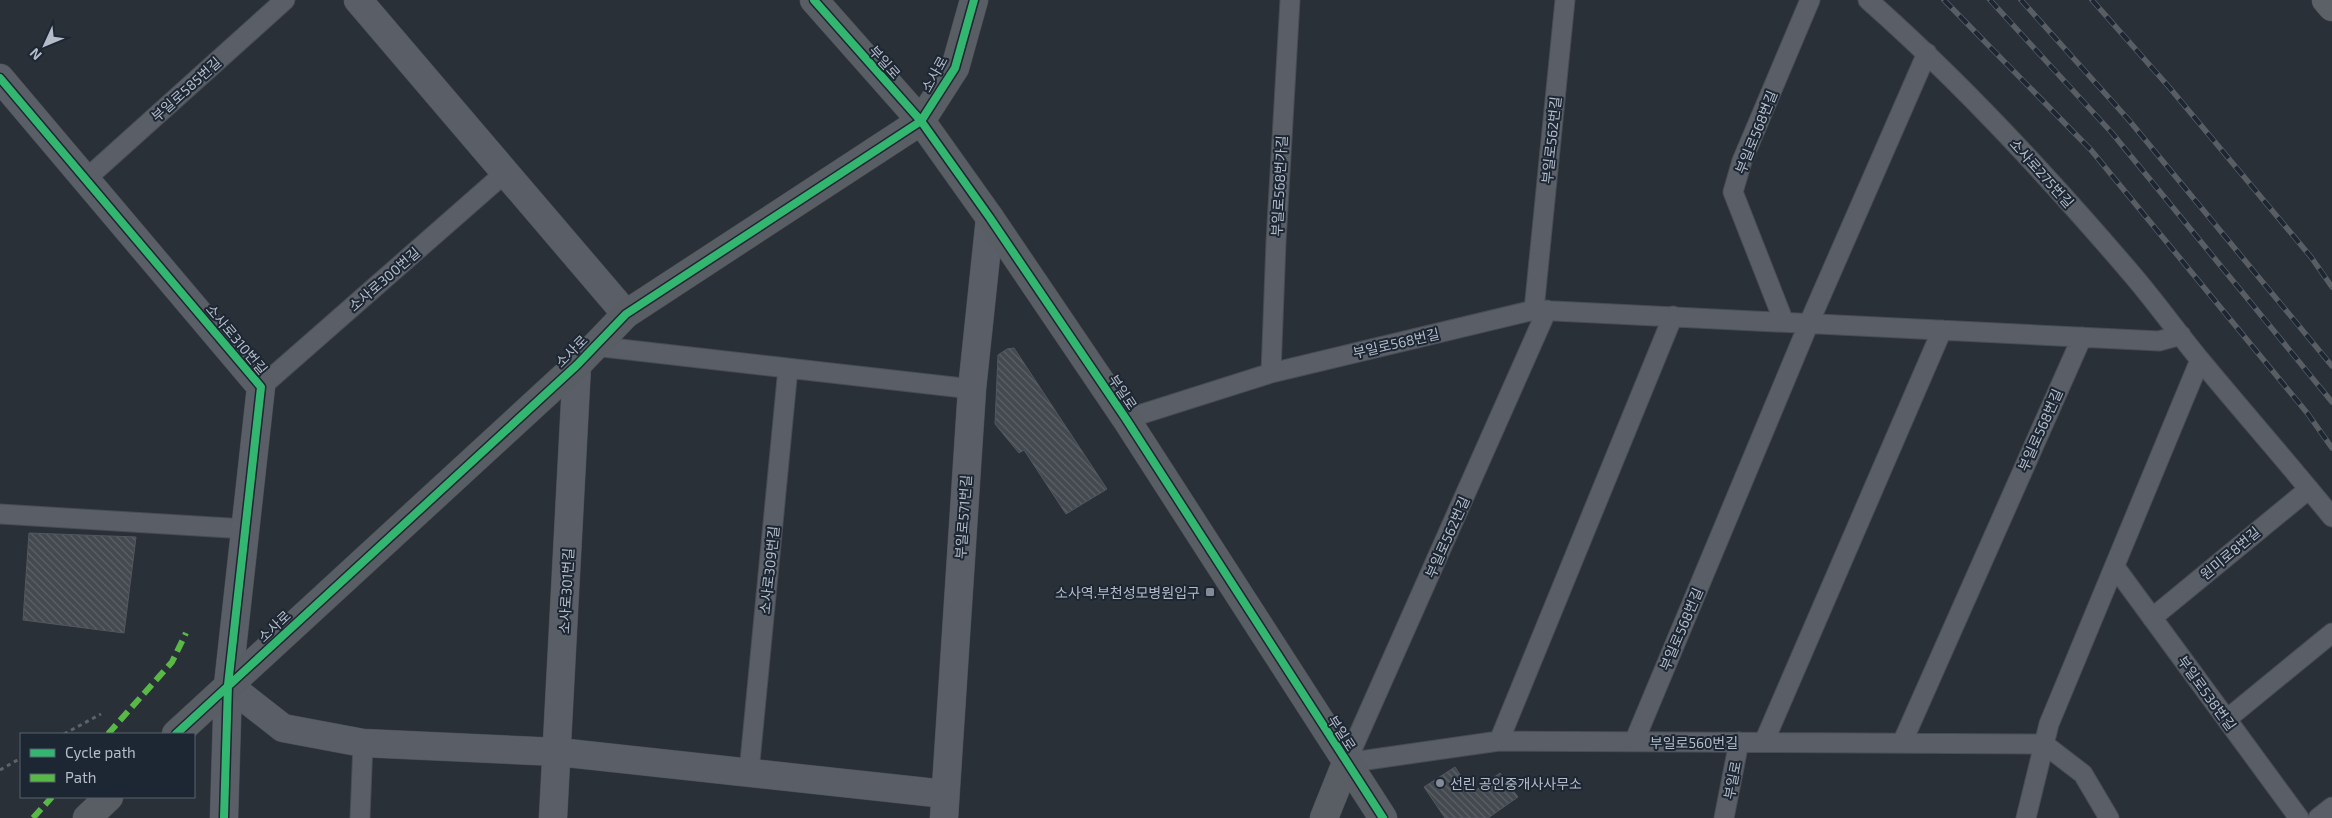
<svg xmlns="http://www.w3.org/2000/svg" width="2332" height="818" font-family="'Exo 2','Noto Sans KR',sans-serif">
  <style>
    .building { fill: url(#building-back-hatch); stroke: #52575f }
    .lines { fill: none; stroke-linecap: round; stroke-linejoin: round }
    .lane-casing { stroke: #484c53; stroke-width: 21 }
    .street-casing { stroke: #484c53; stroke-width: 29 }
    .secondary-casing { stroke: #484c53; stroke-width: 29 }
    .primary-casing { stroke: #484c55; stroke-width: 29 }
    .path { stroke: #5d636a; stroke-width: 3; stroke-dasharray: 4 4; stroke-linecap: butt }
    .lane { stroke: #5a5e66; stroke-width: 19 }
    .street { stroke: #5a5e66; stroke-width: 28 }
    .secondary { stroke: #595d64; stroke-width: 28 }
    .primary { stroke: #5c6168; stroke-width: 28 }
    .rail-casing { stroke: #595d64; stroke-width: 5.5 }
    .rail { stroke: #1d2633; stroke-width: 4; stroke-dasharray: 11; stroke-linecap: butt }
    .quiet { stroke: #58b947; stroke-width: 6; stroke-dasharray: 12 6; stroke-linecap: butt }
    .cycleway-casing { stroke: #1d2633; stroke-width: 11 }
    .cycleway { stroke: #33b770; stroke-width: 8 }
    .poi-dot { fill: #848b96; stroke: #1d2633; stroke-width: 2 }
    .labels { text-anchor: middle; dominant-baseline: central; stroke-width: 4; stroke-linejoin: round; paint-order: stroke }
    .street-label { font-size: 14px; fill: #b4bcc9; stroke: #1d2633 }
    .poi-label { font-size: 14px; fill: #b4bcc9; stroke: #1d2633; text-anchor: end }
  </style>
  <defs>
    <pattern id="building-back-hatch" width="6" height="6" patternUnits="userSpaceOnUse" patternTransform="scale(1.25)"><rect width="6" height="6" fill="#444950"/><path d="M-1 5l2 2M0 0l6 6M5-1l2 2" fill="none" stroke="#5d6168"/></pattern>
  </defs>
  <rect width="100%" height="100%" fill="#2a3038"/>
  <path class="building" d="M 1014,348 L 1107,489 L 1066,514 L 1024,450 L 1019,453 L 995,424 L 998,355 L 1007,349 Z
    M 29,533 L 136,537 L 124,633 L 23,620 Z
    M 1455,767 L 1472,793 L 1500,773 L 1518,797 L 1488,818 L 1445,818 L 1424,787 Z"/>
  <g class="lines">
    <g class="lane-casing">
      <path id="lane" d="M 1868,0 C 1962,83 2048,176 2130,272 C 2155,301 2177,332 2201,361 C 2244,413 2289,464 2332,517
        M 86,179 L 285,0
        M 1534,310 L 1565,0
        M 1784,322 L 1733,192 L 1742,161 L 1810,0
        M 594,346 L 972,389
        M 1271,373 L 1276,242 L 1290,0
        M 261,387 L 506,172
        M 1126,419 L 1271,373 L 1534,310 L 2159,341 L 2181,335
        M 0,514 L 246,529
        M 2115,567 L 2299,818
        M 2152,618 L 2309,489
        M 2227,719 L 2332,633
        M 1499,741 L 1673,316
        M 1634,742 L 1809,323 L 1927,53
        M 1764,742 L 1942,330
        M 1902,743 L 2082,337
        M 1346,763 L 1499,741 L 2044,744 L 2083,774 L 2109,818
        M 1346,763 L 1547,310
        M 749,772 L 788,368
        M 360,818 L 363,743
        M 1724,818 L 1739,742
        M 2026,818 L 2049,724 L 2200,360
        M 2318,818 L 2332,807"/>
    </g>
    <g class="street-casing">
      <path id="street" d="M 358,0 L 626,314
        M 0,78 L 261,387 L 228,685 L 224,818
        M 228,685 L 283,728 L 363,743 L 558,752 L 945,794
        M 553,818 L 577,365
        M 944,818 L 972,389 L 990,218"/>
    </g>
    <g class="secondary-casing">
      <path id="secondary" d="M 814,0 L 921,121 L 990,218 L 1126,419 L 1383,818
        M 176,734 L 577,365 L 626,314 L 921,121 L 955,68 L 974,0
        M 87,818 L 109,797
        M 1324,818 L 1346,763"/>
    </g>
    <g class="primary-casing">
      <path id="primary" d="M 2326,0 L 2332,7"/>
    </g>
    <path class="path" d="M 64,734 L 101,714
      M 0,770 L 21,758"/>
    <use href="#lane" class="lane"/>
    <use href="#street" class="street"/>
    <use href="#secondary" class="secondary"/>
    <use href="#primary" class="primary"/>
    <g class="rail-casing">
      <path id="rail" d="M 1944,0 L 2091,150 L 2308,414 L 2332,448
        M 1990,0 L 2112,133 L 2332,402
        M 2021,0 L 2128,119 L 2332,366
        M 2092,0 L 2169,87 L 2311,257 L 2332,287"/>
    </g>
    <use href="#rail" class="rail"/>
    <path class="quiet" d="M 108,734 L 172,662 L 186,633
      M 33,818 L 52,797"/>
    <g class="cycleway-casing">
      <path id="cycleway" d="M 814,0 L 921,121 L 990,218 L 1126,419 L 1383,818
        M 0,78 L 261,387 L 228,685 L 224,818
        M 176,734 L 577,365 L 626,314 L 921,121 L 955,68 L 974,0"/>
    </g>
    <use href="#cycleway" class="cycleway"/>
  </g>
  <g class="poi-dot">
    <rect x="1205" y="587" width="10" height="10" rx="2.5"/>
    <circle cx="1440" cy="783" r="5"/>
  </g>
  <g class="labels">
    <g class="street-label">
      <text transform="translate(885 62) rotate(48)">부일로</text>
      <text transform="translate(934 74) rotate(-61)">소사로</text>
      <text transform="translate(186 89) rotate(-42)">부일로585번길</text>
      <text transform="translate(1756 132) rotate(-68)">부일로568번길</text>
      <text transform="translate(1551 140) rotate(-84)">부일로562번길</text>
      <text transform="translate(2042 173) rotate(48)">소사로275번길</text>
      <text transform="translate(1279 186) rotate(-87)">부일로568번가길</text>
      <text transform="translate(384 279) rotate(-41)">소사로300번길</text>
      <text transform="translate(237 339) rotate(50)">소사로310번길</text>
      <text transform="translate(1396 343) rotate(-13)">부일로568번길</text>
      <text transform="translate(571 351) rotate(-45)">소사로</text>
      <text transform="translate(1123 392) rotate(56)">부일로</text>
      <text transform="translate(2040 430) rotate(-66)">부일로568번길</text>
      <text transform="translate(963 517) rotate(-86)">부일로571번길</text>
      <text transform="translate(1447 537) rotate(-66)">부일로562번길</text>
      <text transform="translate(2230 553) rotate(-40)">원미로8번길</text>
      <text transform="translate(769 570) rotate(-84)">소사로309번길</text>
      <text transform="translate(566 591) rotate(-87)">소사로301번길</text>
      <text transform="translate(274 626) rotate(-43)">소사로</text>
      <text transform="translate(1681 629) rotate(-67)">부일로568번길</text>
      <text transform="translate(2207 693) rotate(54)">부일로538번길</text>
      <text transform="translate(1342 733) rotate(57)">부일로</text>
      <text x="1694" y="742">부일로560번길</text>
      <text transform="translate(1732 780) rotate(-79)">부일로</text>
    </g>
    <g class="poi-label">
      <text x="1200" y="592">소사역.부천성모병원입구</text>
      <text x="1450" y="783" text-anchor="start">선린 공인중개사사무소</text>
    </g>
  </g>
  <rect x="20" y="733" width="175" height="65" fill="#1d2633" stroke="#59626f"/>
  <rect x="30" y="749" width="25" height="8" fill="#33b770" stroke="#59626f"/>
  <text x="65" y="758" font-size="15" fill="#b4bcc9">Cycle path</text>
  <rect x="30" y="774" width="25" height="8" fill="#58b947" stroke="#59626f"/>
  <text x="65" y="783" font-size="15" fill="#b4bcc9">Path</text>
  <g transform="translate(45 45) rotate(226)" stroke="#1d2633" stroke-width="4" paint-order="stroke">
  <path d="M0-4L9 19L0 12L-9 19Z" fill="#b4bcc9"/>
  <text y="-8" font-size="14" font-weight="bold" text-anchor="middle" fill="#b4bcc9">N</text>
  </g>
</svg>
